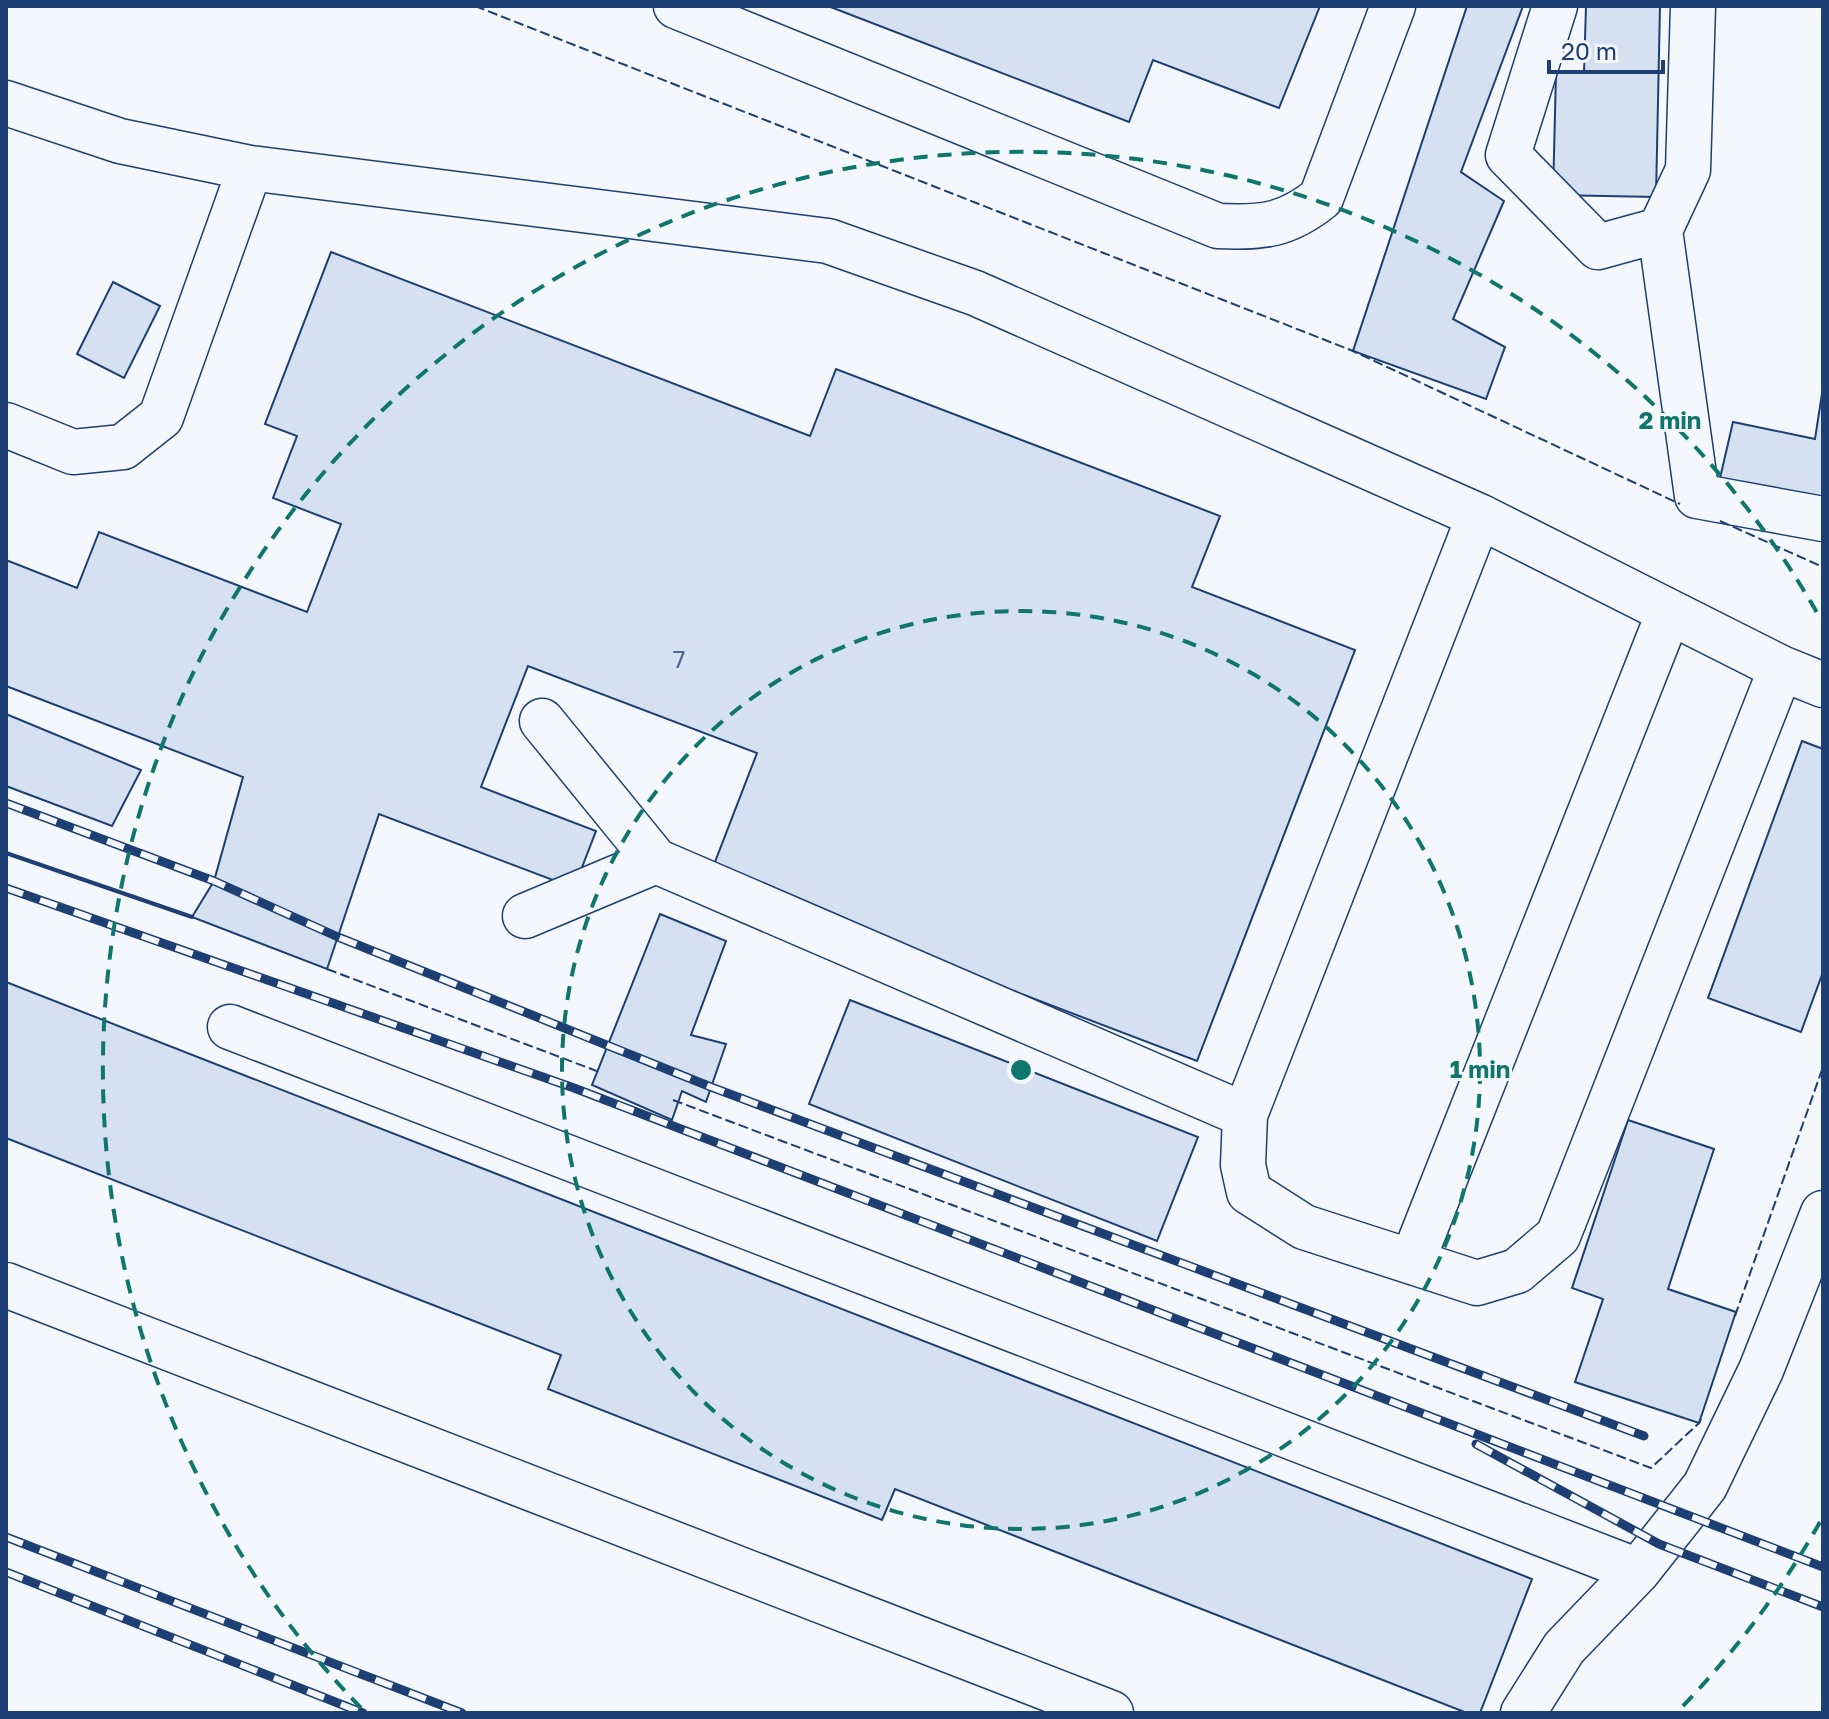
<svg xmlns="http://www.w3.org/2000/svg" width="1829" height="1719" font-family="'Golos Text',sans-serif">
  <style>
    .building { fill: #d5e0f0; stroke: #1d3f73; stroke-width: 2 }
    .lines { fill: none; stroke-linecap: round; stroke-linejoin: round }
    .minor-casing { stroke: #1d3f73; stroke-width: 47 }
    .minor { stroke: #f4f7fb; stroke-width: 44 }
    .rail-casing { stroke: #1d3f73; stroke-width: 9 }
    .rail { stroke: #f4f7fb; stroke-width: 6; stroke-dasharray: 18; stroke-linecap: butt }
    .fence { stroke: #1d3f73; stroke-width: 2; stroke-dasharray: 10 4; stroke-linecap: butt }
    .wall { stroke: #1d3f73; stroke-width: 4 }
    .ring { fill: none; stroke: #0f766e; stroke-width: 4; stroke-dasharray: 14 10 }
    .labels { text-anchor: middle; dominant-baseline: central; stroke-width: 6; stroke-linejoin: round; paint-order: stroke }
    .number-label { font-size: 24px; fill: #4b6792 }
    .centre { fill: #0f766e; stroke: #f4f7fb; stroke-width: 4 }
    .ring-label { font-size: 24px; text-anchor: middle; font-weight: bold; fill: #0f766e; stroke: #f4f7fb; stroke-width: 6; stroke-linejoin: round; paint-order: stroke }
  </style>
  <rect width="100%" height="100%" fill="#f4f7fb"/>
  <path class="building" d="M 828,6 L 1320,6 L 1279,108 L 1153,60 L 1129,122 Z
    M 1467,6 L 1523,6 L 1461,172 L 1504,201 L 1453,319 L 1505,347 L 1486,399 L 1353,351 Z
    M 1586,6 L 1660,6 L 1656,197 L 1553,195 L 1556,73 L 1584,73 Z
    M 331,252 L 810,436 L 836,369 L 1220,516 L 1192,587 L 1355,650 L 1197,1061 L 710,875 L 757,753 L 528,666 L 481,787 L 596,831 L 574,888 L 379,814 L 327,969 L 192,917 L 214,881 L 243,777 L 6,686 L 6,560 L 77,588 L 99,532 L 307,612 L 341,524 L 273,498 L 297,436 L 265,424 Z
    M 113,282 L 160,306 L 124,378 L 77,354 Z
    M 1823,387 L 1823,513 L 1717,491 L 1733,422 L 1815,439 Z
    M 6,714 L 141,770 L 112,826 L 6,786 Z
    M 1802,741 L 1823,749 L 1823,972 L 1801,1032 L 1708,998 Z
    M 660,914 L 726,941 L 691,1035 L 726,1044 L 706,1102 L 682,1091 L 672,1120 L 592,1085 Z
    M 6,982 L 1532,1579 L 1480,1713 L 1467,1713 L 895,1489 L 882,1520 L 548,1389 L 561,1355 L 6,1138 Z
    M 850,1000 L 1198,1137 L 1157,1241 L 809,1104 Z
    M 1628,1120 L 1714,1149 L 1668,1289 L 1736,1312 L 1699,1423 L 1575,1382 L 1603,1299 L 1572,1288 Z"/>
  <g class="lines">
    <g class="minor-casing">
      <path id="minor" d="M 676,6 L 1218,226 C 1262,228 1286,226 1321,198 L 1393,6
        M 1555,6 L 1508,155 L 1598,247 L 1660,230 L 1688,170 L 1693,6
        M 6,103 L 120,141 L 250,168 L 828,241 L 975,293 L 1479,516 L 1781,668 L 1823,685
        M 1660,230 L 1697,496 L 1823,519
        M 6,425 L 73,452 L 123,447 L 161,417 L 250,168
        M 1479,516 L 1245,1115 L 1243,1165 L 1249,1192 L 1304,1227 L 1477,1283 L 1517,1271 L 1558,1236 L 1781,668
        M 542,721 L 656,861
        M 525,916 L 656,861 L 1245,1115
        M 230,1027 L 1638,1571
        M 1412,1262 L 1669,612
        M 6,1285 L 1111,1713
        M 1523,1713 L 1564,1648 L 1638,1571 L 1705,1486 L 1761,1370 L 1823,1213"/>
    </g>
    <use href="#minor" class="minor"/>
    <g class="rail-casing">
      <path id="rail" d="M 6,803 L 214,881 L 338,937 L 711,1087 L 1644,1436
        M 6,888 L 574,1088 L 1823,1567
        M 1476,1444 L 1659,1544 L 1823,1607
        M 6,1537 L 462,1713
        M 6,1572 L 363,1713"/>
    </g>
    <use href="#rail" class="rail"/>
    <path class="fence" d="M 475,6 L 1353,351 L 1680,504
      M 1720,521 L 1823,567
      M 327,969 L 602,1073
      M 673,1100 L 1651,1468 L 1699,1423 L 1701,1419
      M 1735,1316 L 1823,1067"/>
    <path class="wall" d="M 6,853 L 192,917"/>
  </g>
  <g class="ring">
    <circle cx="1021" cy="1070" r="459"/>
    <path d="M1820 1522A918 918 0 0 1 1681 1708M361 1708A918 918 0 1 1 1820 618"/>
  </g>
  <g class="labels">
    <g class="number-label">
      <text x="679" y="658">7</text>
    </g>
  </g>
  <circle cx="1021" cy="1070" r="12" class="centre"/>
  <g class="ring-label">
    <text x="1670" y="429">2 min</text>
    <text x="1480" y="1078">1 min</text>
  </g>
  <rect width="1829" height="1719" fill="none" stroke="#1d3f73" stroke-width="16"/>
  <path d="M1549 60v12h114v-12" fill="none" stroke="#1d3f73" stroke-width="4"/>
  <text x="1561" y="60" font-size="24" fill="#1d3f73" stroke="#f4f7fb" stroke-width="6" paint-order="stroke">20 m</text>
</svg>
